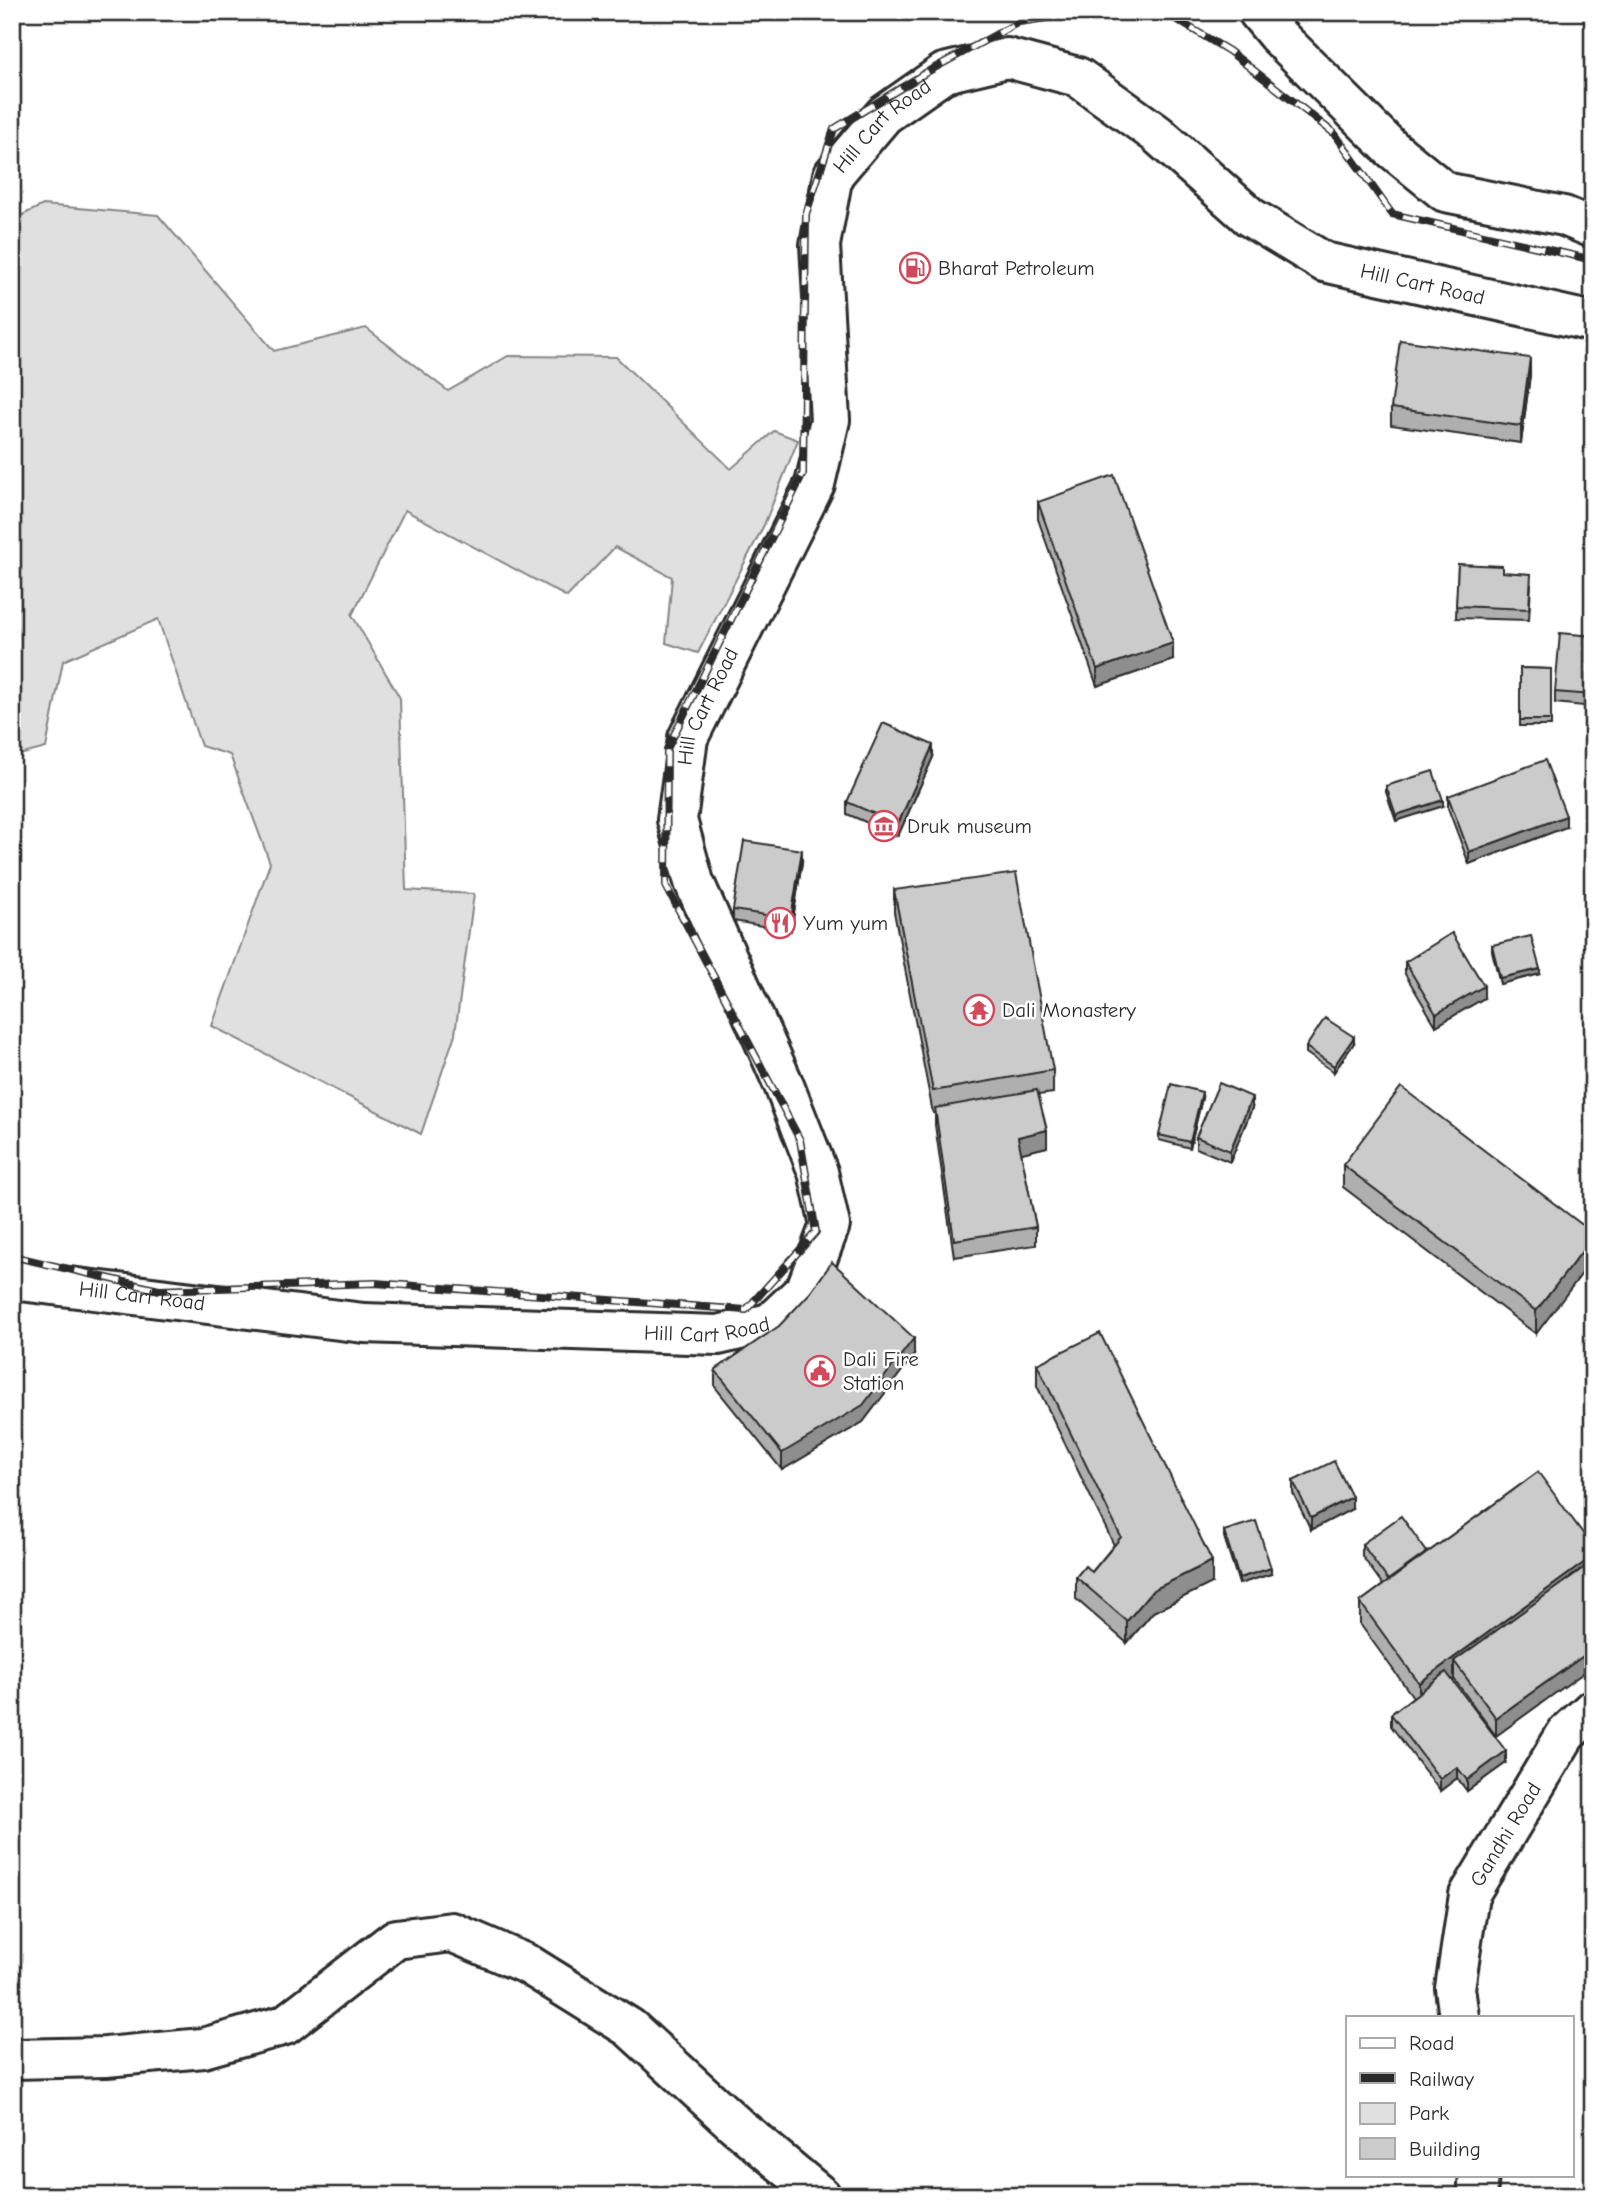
<svg xmlns="http://www.w3.org/2000/svg" width="1605" height="2208" font-family="'Comic Neue',sans-serif">
  <style>
    .green { fill: #e0e0e0; stroke: #868686; stroke-width: 2 }
    .lines { fill: none; stroke-linecap: round; stroke-linejoin: round }
    .street-casing { stroke: #2b2b2b; stroke-width: 44 }
    .secondary-casing { stroke: #2b2b2b; stroke-width: 44 }
    .highway-casing { stroke: #2b2b2b; stroke-width: 44 }
    .street { stroke: #fff; stroke-width: 38 }
    .secondary { stroke: #fff; stroke-width: 38 }
    .highway { stroke: #fff; stroke-width: 38 }
    .rail-casing { stroke: #2b2b2b; stroke-width: 8 }
    .rail { stroke: #fff; stroke-width: 5; stroke-dasharray: 16; stroke-linecap: butt }
    .wall { fill: #afafaf; stroke: #2b2b2b; stroke-width: 2 }
    .shaded-wall { fill: #8e8e8e; stroke: #2b2b2b; stroke-width: 2 }
    .building { fill: #cbcbcb; stroke: #2b2b2b; stroke-width: 2 }
    .labels { text-anchor: middle; dominant-baseline: central; stroke-width: 5; stroke-linejoin: round; paint-order: stroke }
    .street-label { font-size: 21px; fill: #2b2b2b; stroke: #fff }
    .poi-label { font-size: 21px; fill: #2b2b2b; stroke: #fff; text-anchor: start }
  </style>
  <rect width="100%" height="100%" fill="#fff"/>
  <filter id="ink" filterUnits="userSpaceOnUse"><feTurbulence type="fractalNoise" baseFrequency=".0143" numOctaves="2"/><feDisplacementMap in="SourceGraphic" scale="14" xChannelSelector="R" yChannelSelector="G"/><feConvolveMatrix kernelMatrix="1 2 1 2 8 2 1 2 1" color-interpolation-filters="sRGB"/></filter>
  <g filter="url(#ink)">
    <path class="green" d="M 43,205 L 158,215 L 274,351 L 366,328 L 448,391 L 508,356 L 616,357 L 731,469 L 774,431 L 798,440 L 764,525 L 698,653 L 666,643 L 672,577 L 615,547 L 567,597 L 405,510 L 352,615 L 400,698 L 406,890 L 474,894 L 455,1034 L 421,1134 L 212,1026 L 270,863 L 230,755 L 201,746 L 158,619 L 63,661 L 46,748 L 12,757 L 12,220 Z"/>
    <g class="lines">
      <g class="street-casing">
        <path id="street" d="M 1258,12 L 1277,35 L 1391,148 L 1445,192 L 1564,216 L 1593,228"/>
      </g>
      <g class="secondary-casing">
        <g id="secondary">
          <path id="s1" d="M 1459,2017 L 1455,1988 L 1469,1895 L 1566,1734 L 1593,1709"/>
          <path d="M 12,2059 L 106,2057 L 203,2048 L 285,2025 L 396,1939 L 452,1932 L 529,1965 L 630,2028 L 736,2125 L 821,2196"/>
          <path d="M 1477,2196 L 1479,2175"/>
        </g>
      </g>
      <g class="highway-casing">
        <g id="highway">
          <path id="s2" d="M 12,1280 L 364,1323 L 718,1335 L 770,1323 L 806,1289 L 830,1225 L 818,1172 L 783,1083 L 694,882 L 677,820 L 688,738 L 815,484 L 830,420 L 820,245 L 833,175 L 884,115 L 944,73 L 1007,58 L 1078,77 L 1157,134 L 1250,217 L 1324,262 L 1593,322"/>
        </g>
      </g>
      <use href="#street" class="street"/>
      <use href="#secondary" class="secondary"/>
      <use href="#highway" class="highway"/>
      <g class="rail-casing">
        <path id="rail" d="M 1164,12 L 1229,51 L 1335,134 L 1392,214 L 1593,260
          M 12,1256 L 159,1290 L 375,1283 L 746,1310 L 816,1232 L 800,1140 L 666,886 L 667,749 L 803,474 L 806,214 L 834,129 L 927,72 L 1019,22 L 1087,12"/>
      </g>
      <use href="#rail" class="rail"/>
    </g>
    <path class="wall" d="M 1530,375 L 1521,443 L 1391,425 L 1391,408 Z
      M 1038,502 L 1173,660 L 1097,686 L 1038,519 Z
      M 1458,564 L 1502,572 L 1531,585 L 1529,620 L 1456,618 Z
      M 1593,636 L 1593,707 L 1555,703 L 1555,692 Z
      M 1520,668 L 1551,669 L 1551,726 L 1520,726 Z
      M 933,757 L 898,836 L 847,814 L 847,802 Z
      M 1386,786 L 1443,806 L 1396,821 L 1386,792 Z
      M 1448,796 L 1566,827 L 1469,864 L 1448,808 Z
      M 802,862 L 791,931 L 733,921 L 733,910 Z
      M 894,890 L 1053,1070 L 1053,1093 L 1038,1095 L 1047,1147 L 1021,1153 L 1036,1227 L 1036,1245 L 954,1257 L 935,1125 L 935,1113 L 933,1113 L 894,912 Z
      M 1492,945 L 1540,974 L 1500,984 L 1492,951 Z
      M 1405,962 L 1484,998 L 1436,1026 L 1405,974 Z
      M 1354,1043 L 1334,1072 L 1306,1053 L 1306,1047 Z
      M 1202,1098 L 1190,1148 L 1159,1140 L 1159,1135 Z
      M 1252,1108 L 1230,1162 L 1196,1148 L 1196,1137 Z
      M 1343,1165 L 1593,1233 L 1536,1334 L 1343,1187 Z
      M 914,1355 L 863,1422 L 782,1470 L 715,1387 L 715,1370 Z
      M 1037,1364 L 1212,1583 L 1153,1612 L 1127,1643 L 1076,1599 L 1076,1577 L 1092,1572 L 1114,1545 L 1037,1386 Z
      M 1538,1472 L 1496,1736 L 1454,1679 L 1452,1680 L 1506,1763 L 1467,1791 L 1457,1778 L 1440,1791 L 1391,1726 L 1391,1714 L 1413,1697 L 1360,1624 L 1360,1602 L 1383,1585 L 1362,1556 L 1362,1544 L 1427,1553 Z
      M 1293,1481 L 1352,1509 L 1311,1530 L 1293,1493 Z
      M 1224,1531 L 1271,1574 L 1239,1584 L 1224,1537 Z"/>
    <path class="shaded-wall" d="M 1530,358 L 1530,375 L 1521,443 L 1521,426 Z
      M 1173,643 L 1173,660 L 1097,686 L 1097,669 Z
      M 933,745 L 933,757 L 898,836 L 898,824 Z
      M 1443,800 L 1443,806 L 1396,821 L 1396,815 Z
      M 1566,816 L 1566,827 L 1469,864 L 1469,852 Z
      M 802,850 L 802,862 L 791,931 L 791,919 Z
      M 1540,969 L 1540,974 L 1500,984 L 1500,978 Z
      M 1484,986 L 1484,998 L 1436,1026 L 1436,1014 Z
      M 1354,1037 L 1354,1043 L 1334,1072 L 1334,1066 Z
      M 1202,1092 L 1202,1098 L 1190,1148 L 1190,1142 Z
      M 1252,1097 L 1252,1108 L 1230,1162 L 1230,1151 Z
      M 1047,1130 L 1047,1147 L 1018,1154 L 1018,1137 Z
      M 1593,1237 L 1593,1259 L 1536,1334 L 1536,1311 Z
      M 914,1338 L 914,1355 L 863,1422 L 782,1470 L 782,1453 Z
      M 1352,1497 L 1352,1509 L 1311,1530 L 1311,1518 Z
      M 1427,1552 L 1427,1563 L 1388,1591 L 1388,1580 Z
      M 1593,1556 L 1593,1578 L 1454,1661 L 1454,1679 L 1419,1705 L 1419,1683 Z
      M 1212,1561 L 1212,1583 L 1153,1612 L 1127,1643 L 1127,1621 L 1153,1590 Z
      M 1271,1568 L 1271,1574 L 1239,1584 L 1239,1578 Z
      M 1593,1649 L 1593,1666 L 1496,1736 L 1496,1718 Z
      M 1506,1751 L 1506,1763 L 1467,1791 L 1467,1780 Z
      M 1457,1767 L 1457,1778 L 1440,1791 L 1440,1779 Z"/>
    <path class="building" d="M 1400,340 L 1530,358 L 1521,426 L 1391,408 Z
      M 1114,475 L 1173,643 L 1097,669 L 1038,502 Z
      M 1458,564 L 1502,566 L 1502,572 L 1531,574 L 1529,609 L 1456,606 Z
      M 1560,633 L 1593,636 L 1593,695 L 1555,692 Z
      M 1520,668 L 1551,669 L 1551,720 L 1520,720 Z
      M 883,723 L 933,745 L 898,824 L 847,802 Z
      M 1545,760 L 1566,816 L 1469,852 L 1448,796 Z
      M 1433,771 L 1443,800 L 1396,815 L 1386,786 Z
      M 744,841 L 802,850 L 791,919 L 733,910 Z
      M 1016,873 L 1053,1070 L 933,1091 L 894,890 Z
      M 1452,933 L 1484,986 L 1436,1014 L 1405,962 Z
      M 1531,936 L 1540,969 L 1500,978 L 1492,945 Z
      M 1325,1018 L 1354,1037 L 1334,1066 L 1306,1047 Z
      M 1219,1083 L 1252,1097 L 1230,1151 L 1196,1137 Z
      M 1171,1084 L 1202,1092 L 1190,1142 L 1159,1135 Z
      M 1401,1087 L 1593,1233 L 1593,1237 L 1536,1311 L 1343,1165 Z
      M 1037,1090 L 1047,1130 L 1018,1137 L 1036,1227 L 954,1240 L 935,1108 Z
      M 832,1262 L 914,1338 L 863,1405 L 782,1453 L 715,1370 L 779,1326 L 810,1293 Z
      M 1100,1333 L 1212,1561 L 1153,1590 L 1127,1621 L 1076,1577 L 1085,1566 L 1092,1572 L 1121,1537 L 1037,1364 Z
      M 1334,1461 L 1352,1497 L 1311,1518 L 1293,1481 Z
      M 1538,1472 L 1593,1547 L 1593,1556 L 1419,1683 L 1360,1602 Z
      M 1401,1516 L 1427,1552 L 1388,1580 L 1362,1544 Z
      M 1256,1521 L 1271,1568 L 1239,1578 L 1224,1531 Z
      M 1593,1561 L 1593,1649 L 1496,1718 L 1454,1661 Z
      M 1446,1672 L 1506,1751 L 1467,1780 L 1457,1767 L 1440,1779 L 1391,1714 Z"/>
  </g>
  <defs>
    <g id="fuel-ring" transform="scale(1.575)"><circle r="9.5" fill="#fff" stroke="#d1495b" stroke-width="1.5"/><path d="M-5.5-6h7V0h2V4h1.3V-2.5L3-4.5l.8-.8L6-3V5H2.5V1h-1V6h-7ZM-4.2-4.7v3.2H.2V-4.7Z" fill="#d1495b"/></g>
    <g id="museum-ring" transform="scale(1.575)"><circle r="9.5" fill="#fff" stroke="#d1495b" stroke-width="1.5"/><path d="M0-6L6-3V-2H-6V-3ZM-5-1h2V3h-2ZM-1-1h2V3h-2ZM3-1h2V3H3ZM-6 4H6V6H-6Z" fill="#d1495b"/></g>
    <g id="restaurant-ring" transform="scale(1.575)"><circle r="9.5" fill="#fff" stroke="#d1495b" stroke-width="1.5"/><path d="M-5-6h1v4h1v-4h1v4h1v-4h1v5L-1.5 .5V6h-2V.5L-5-1ZM5-6V6H3V1.5H1.5Q1.5-4 5-6Z" fill="#d1495b"/></g>
    <g id="temple-ring" transform="scale(1.575)"><circle r="9.5" fill="#fff" stroke="#d1495b" stroke-width="1.5"/><path d="M0-6L5-2H3V0L6.5 2.5H4V6H1.5V3h-3V6H-4V2.5H-6.5L-3 0V-2H-5Z" fill="#d1495b"/></g>
    <g id="civic-ring" transform="scale(1.575)"><circle r="9.5" fill="#fff" stroke="#d1495b" stroke-width="1.5"/><path d="M-.6-6.5H3V-4.5H.6V-3L4-1V1h2V6H-6V1h2V-1L-.6-3ZM-1.2 2.5V6h2.4V2.5Z" fill="#d1495b"/></g>
  </defs>
  <g fill-rule="evenodd">
    <use href="#fuel-ring" x="915" y="268"/>
    <use href="#museum-ring" x="884" y="826"/>
    <use href="#restaurant-ring" x="780" y="923"/>
    <use href="#temple-ring" x="979" y="1010"/>
    <use href="#civic-ring" x="820" y="1371"/>
  </g>
  <g class="labels">
    <g class="street-label">
      <text stroke="none"><textPath href="#s2" startOffset="2063">Hill Cart Road</textPath></text>
      <text stroke="none"><textPath href="#s2" startOffset="2693">Hill Cart Road</textPath></text>
      <text stroke="none"><textPath href="#s2" startOffset="1433">Hill Cart Road</textPath></text>
      <text stroke="none"><textPath href="#s2" startOffset="131">Hill Cart Road</textPath></text>
      <text stroke="none"><textPath href="#s2" startOffset="698">Hill Cart Road</textPath></text>
      <text stroke="none"><textPath href="#s1" startOffset="194">Gandhi Road</textPath></text>
    </g>
    <g class="poi-label">
      <text x="938" y="268">Bharat Petroleum</text>
      <text x="907" y="826">Druk museum</text>
      <text x="803" y="923">Yum yum</text>
      <text x="1002" y="1010">Dali Monastery</text>
      <text x="843" y="1359">Dali Fire<tspan x="843" dy="24">Station</tspan></text>
    </g>
  </g>
  <rect width="1605" height="2208" fill="none" stroke="#fff" stroke-width="42"/>
  <rect x="21" y="21" width="1563" height="2166" fill="none" stroke="#2b2b2b" stroke-width="2.5" filter="url(#ink)"/>
  <rect x="1346" y="2016" width="228" height="161" fill="#ffffff" stroke="#aaaaaa" stroke-width="2"/>
  <rect x="1360" y="2038" width="35" height="10" fill="#ffffff" stroke="#aaaaaa" stroke-width="2"/>
  <text x="1409" y="2050" font-size="21" fill="#2b2b2b">Road</text>
  <rect x="1360" y="2073" width="35" height="10" fill="#2b2b2b" stroke="#aaaaaa" stroke-width="2"/>
  <text x="1409" y="2086" font-size="21" fill="#2b2b2b">Railway</text>
  <rect x="1360" y="2103" width="35" height="21" fill="#e0e0e0" stroke="#aaaaaa" stroke-width="2"/>
  <text x="1409" y="2120" font-size="21" fill="#2b2b2b">Park</text>
  <rect x="1360" y="2138" width="35" height="21" fill="#cbcbcb" stroke="#aaaaaa" stroke-width="2"/>
  <text x="1409" y="2156" font-size="21" fill="#2b2b2b">Building</text>
</svg>
